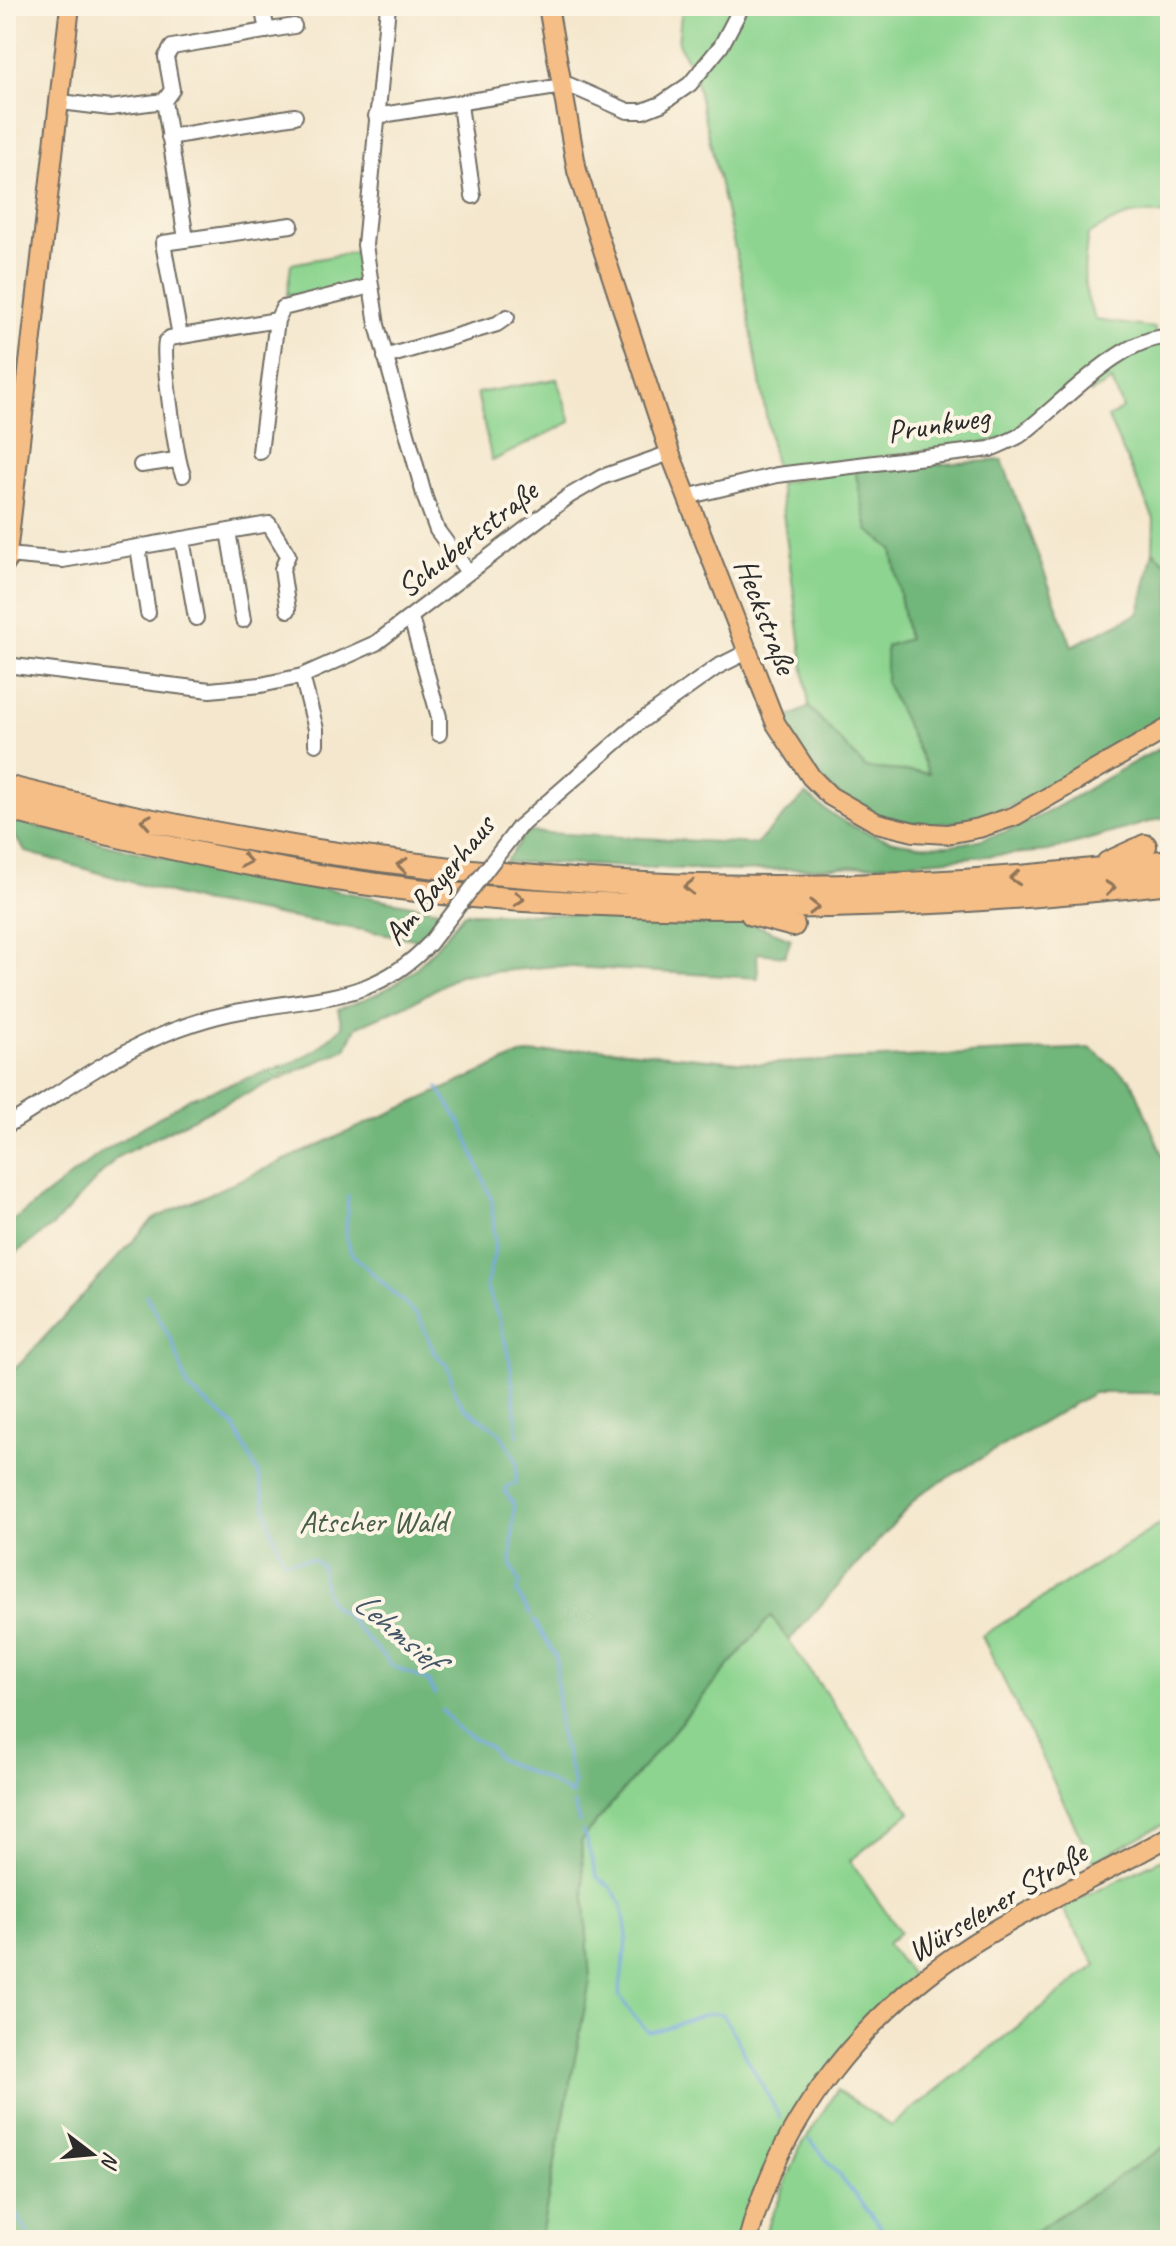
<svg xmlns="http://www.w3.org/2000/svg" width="1176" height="2246" font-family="Caveat,sans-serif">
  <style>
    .green { fill: #8cd48f; stroke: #5c805d; stroke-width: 2 }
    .forest { fill: #71b67a; stroke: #4e7052; stroke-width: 2 }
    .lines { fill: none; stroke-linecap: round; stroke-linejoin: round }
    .stream { stroke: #6fa5dd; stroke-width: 3 }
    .minor-casing { stroke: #716d64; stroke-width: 18 }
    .major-casing { stroke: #716d64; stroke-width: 22 }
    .highway-casing { stroke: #716d64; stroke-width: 26 }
    .minor { stroke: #fff; stroke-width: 14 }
    .major { stroke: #f5be86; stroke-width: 18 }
    .highway { stroke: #f5be86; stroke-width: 22 }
    .minor-bridge-casing { stroke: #716d64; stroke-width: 18; stroke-linecap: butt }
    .minor-bridge { stroke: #fff; stroke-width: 14 }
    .oneway { stroke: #907458 }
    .labels { text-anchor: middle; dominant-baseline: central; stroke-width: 8; stroke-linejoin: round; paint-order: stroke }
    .street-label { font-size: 32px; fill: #2b2b2b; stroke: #fcf5e5 }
    .park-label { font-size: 32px; fill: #485e49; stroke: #fcf5e5 }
    .water-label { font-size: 34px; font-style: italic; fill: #435669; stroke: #fcf5e5 }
  </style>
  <rect width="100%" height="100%" fill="#fcf5e5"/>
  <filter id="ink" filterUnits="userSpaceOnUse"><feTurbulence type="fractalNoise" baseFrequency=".0125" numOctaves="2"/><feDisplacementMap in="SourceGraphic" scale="16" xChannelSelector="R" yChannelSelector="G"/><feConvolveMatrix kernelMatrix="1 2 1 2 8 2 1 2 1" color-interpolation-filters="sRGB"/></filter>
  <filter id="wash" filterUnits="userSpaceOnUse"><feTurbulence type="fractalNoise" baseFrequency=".006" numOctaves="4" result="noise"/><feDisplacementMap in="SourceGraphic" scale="32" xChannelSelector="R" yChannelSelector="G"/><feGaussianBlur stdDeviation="1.8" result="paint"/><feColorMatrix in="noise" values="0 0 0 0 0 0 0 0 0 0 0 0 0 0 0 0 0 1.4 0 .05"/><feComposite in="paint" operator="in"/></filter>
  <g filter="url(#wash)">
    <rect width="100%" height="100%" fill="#f4e7cd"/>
    <path class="green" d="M 682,6 L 1170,6 L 1170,215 C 1131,211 1122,215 1088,235 C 1083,266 1081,292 1096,320 L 1155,328 L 1154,343 L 1170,342 L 1170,566 L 1153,551 L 1154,519 L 1108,418 L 1123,408 L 1112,381 L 1091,393 L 1077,380 L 1013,435 L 994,441 L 776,472 L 742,279 L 694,73 L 678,43 Z
      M 360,251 L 362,282 L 294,301 L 293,294 L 287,295 L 291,264 Z
      M 557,379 L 571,422 L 492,461 L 477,393 Z
      M 855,470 L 868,530 L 892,549 L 908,640 L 887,646 L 886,683 L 930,774 L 866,769 L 809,707 L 779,483 Z
      M 1170,1518 L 1170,1821 L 1093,1862 L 982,1636 Z
      M 771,1616 L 910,1812 L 850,1861 L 900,1932 L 887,1944 L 912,1976 L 870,2012 L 873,2015 L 840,2051 L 742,2240 L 540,2240 L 590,1981 L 581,1840 Z
      M 1170,1855 L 1170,2143 L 1022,2240 L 762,2240 L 800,2148 L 837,2090 L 891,2126 L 1096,1965 L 1062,1908 Z"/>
    <path class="forest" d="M 1002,460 L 1072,646 L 1139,613 L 1153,551 L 1170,566 L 1170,717 C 1078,757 1002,846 892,819 C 867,813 836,797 820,776 C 806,759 795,739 783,720 L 809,707 L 866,768 L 929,773 L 886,683 L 886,646 L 908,639 L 892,549 L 868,530 L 855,470 Z
      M 1170,744 L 1170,816 L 1048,851 L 864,866 L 739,871 L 505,862 L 527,832 L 756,844 L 806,794 C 832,817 857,831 890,840 C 999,868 1078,785 1170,744 Z
      M 15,821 L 153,856 L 443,911 L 420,940 L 201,902 L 26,852 L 12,833 Z
      M 464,913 L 734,916 L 791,939 L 785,956 L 757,953 L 758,978 L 556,966 L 459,975 L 417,1000 L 356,1027 L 346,1049 L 210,1110 L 117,1157 L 54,1225 L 6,1260 L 6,1226 L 102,1152 L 190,1098 L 294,1062 L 318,1048 L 342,1027 L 338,1009 C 409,985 418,969 464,913 Z
      M 595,1048 L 759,1064 L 1090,1048 L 1132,1081 L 1170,1174 L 1170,1393 L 1093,1393 L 920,1494 L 789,1641 L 771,1616 L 581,1840 L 590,1981 L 540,2240 L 6,2240 L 6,1375 L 20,1364 L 153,1219 L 520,1055 Z
      M 1170,2143 L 1170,2240 L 1022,2240 Z"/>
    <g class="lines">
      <path class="stream" d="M 438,1087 L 463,1127 L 492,1201 L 495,1250 L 486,1287 L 499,1318 L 510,1362 L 518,1436
        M 348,1196 L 346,1235 L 351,1253 L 419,1317 L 434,1352 L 448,1367 L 455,1394 L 464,1407 L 499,1432 L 511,1450 L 517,1462 L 516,1484 L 507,1486 L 505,1492 L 514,1504 L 511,1565 L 520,1582 L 517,1593 L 530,1614
        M 146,1295 L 173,1343 L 188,1388 L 234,1426 L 258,1473 L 271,1529 L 284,1561 L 311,1559 L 321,1565 C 325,1585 324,1605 344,1614 L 391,1665 L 428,1681 L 435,1694
        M 534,1620 L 556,1657 L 559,1730 L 574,1784 L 571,1794
        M 442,1710 L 457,1728 L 491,1749 L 500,1760 L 543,1778 L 573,1796
        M 574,1803 L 579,1822
        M 583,1831 L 597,1877 L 611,1887 L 622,1904 L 627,1935 L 619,1995 L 635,2018 L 649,2032 C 674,2029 698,2010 723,2014 L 780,2118
        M 810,2139 L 891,2240
        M 6,2195 L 32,2240"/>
    </g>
  </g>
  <g filter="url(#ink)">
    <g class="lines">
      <g class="minor-casing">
        <path id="minor" d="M 262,6 L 267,31
          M 388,6 L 365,245 L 377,325 L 425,498 L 437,530 L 468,572
          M 164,101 L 172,90 L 166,57 L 172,47 L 294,26
          M 61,102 L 110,108 L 164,101 L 186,239
          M 460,105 L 473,196
          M 376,116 L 569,85 L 628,111 L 643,111 L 661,104 L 690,84 L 721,46 L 742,6
          M 169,137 L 295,116
          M 180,336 L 163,243 L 291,225
          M 385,357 L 497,324 L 507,317
          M 260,452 L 277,320
          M 141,465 L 176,460
          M 183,475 C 176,459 162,356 166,342 L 170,338 L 277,320 L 283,308 L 371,286
          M 686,497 L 777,475 L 990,449 C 999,445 1010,441 1019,436 C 1059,408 1120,335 1170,337
          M 228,531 L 243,620
          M 182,539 L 196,618
          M 138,547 L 148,613
          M 7,555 L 63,560 L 269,524 L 288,555 L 282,569 L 288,610
          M 411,618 L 439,717 L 439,734
          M 6,665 L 210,690 L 261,685 L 302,676 L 376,643 L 569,496 L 602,477 L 670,453
          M 302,676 L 316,729 L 316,744
          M 519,827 L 637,724 L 717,667 L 747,652
          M 6,1126 C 54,1097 102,1061 153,1039 C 186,1024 223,1013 259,1008 C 329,996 378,998 430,943"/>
      </g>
      <g class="major-casing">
        <path id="major" d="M 548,6 L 577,171 L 670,453 L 776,724 L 811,777 L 830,796 L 877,823 L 914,832 L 947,834 L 979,828 L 1015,816 L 1170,727
          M 6,563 L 70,6
          M 748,2240 C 780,2117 866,2012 972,1944 C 1035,1904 1105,1874 1170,1836"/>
      </g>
      <g class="highway-casing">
        <path id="highway" d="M 6,787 C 395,886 771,913 1170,861
          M 6,808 C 174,852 350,889 524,900 C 740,914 955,907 1170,882
          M 1108,863 L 1145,846
          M 752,914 L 793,925"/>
      </g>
      <use href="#minor" class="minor"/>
      <use href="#major" class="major"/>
      <use href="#highway" class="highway"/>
      <g class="minor-bridge-casing">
        <path id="minor-bridge" d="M 430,943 L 519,827"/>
      </g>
      <use href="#minor-bridge" class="minor-bridge"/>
    </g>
    <defs><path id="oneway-chevron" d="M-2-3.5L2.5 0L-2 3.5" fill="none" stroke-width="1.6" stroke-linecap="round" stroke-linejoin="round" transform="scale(2)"/></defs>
    <g class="oneway">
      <use href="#oneway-chevron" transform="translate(146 821) rotate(-170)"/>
      <use href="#oneway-chevron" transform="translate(246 861) rotate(10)"/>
      <use href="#oneway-chevron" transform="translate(402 865) rotate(-173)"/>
      <use href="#oneway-chevron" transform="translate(1015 878) rotate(175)"/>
      <use href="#oneway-chevron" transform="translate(689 887) rotate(-179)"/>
      <use href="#oneway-chevron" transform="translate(1110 888) rotate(-6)"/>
      <use href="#oneway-chevron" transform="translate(519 899) rotate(5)"/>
      <use href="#oneway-chevron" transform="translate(814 907)"/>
    </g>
  </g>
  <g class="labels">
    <g class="street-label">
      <text transform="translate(938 424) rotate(-9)">Prunkweg</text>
      <text transform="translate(467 539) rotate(-38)">Schubertstraße</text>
      <text transform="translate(766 616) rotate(69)">Heckstraße</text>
      <text transform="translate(439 880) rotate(-51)">Am Bayerhaus</text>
      <text transform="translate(997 1902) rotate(-31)">Würselener Straße</text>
    </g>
    <g class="park-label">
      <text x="373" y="1521">Atscher Wald</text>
    </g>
    <g class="water-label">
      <text transform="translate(398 1630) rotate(40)">Lehmsief</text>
    </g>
  </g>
  <rect width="1176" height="2246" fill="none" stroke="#fcf5e5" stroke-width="32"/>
  <g transform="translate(92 2154) rotate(106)" stroke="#fcf5e5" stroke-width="6" paint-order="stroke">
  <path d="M0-6L14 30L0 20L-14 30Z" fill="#2b2b2b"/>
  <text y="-12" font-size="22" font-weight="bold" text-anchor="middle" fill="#2b2b2b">N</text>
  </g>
</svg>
